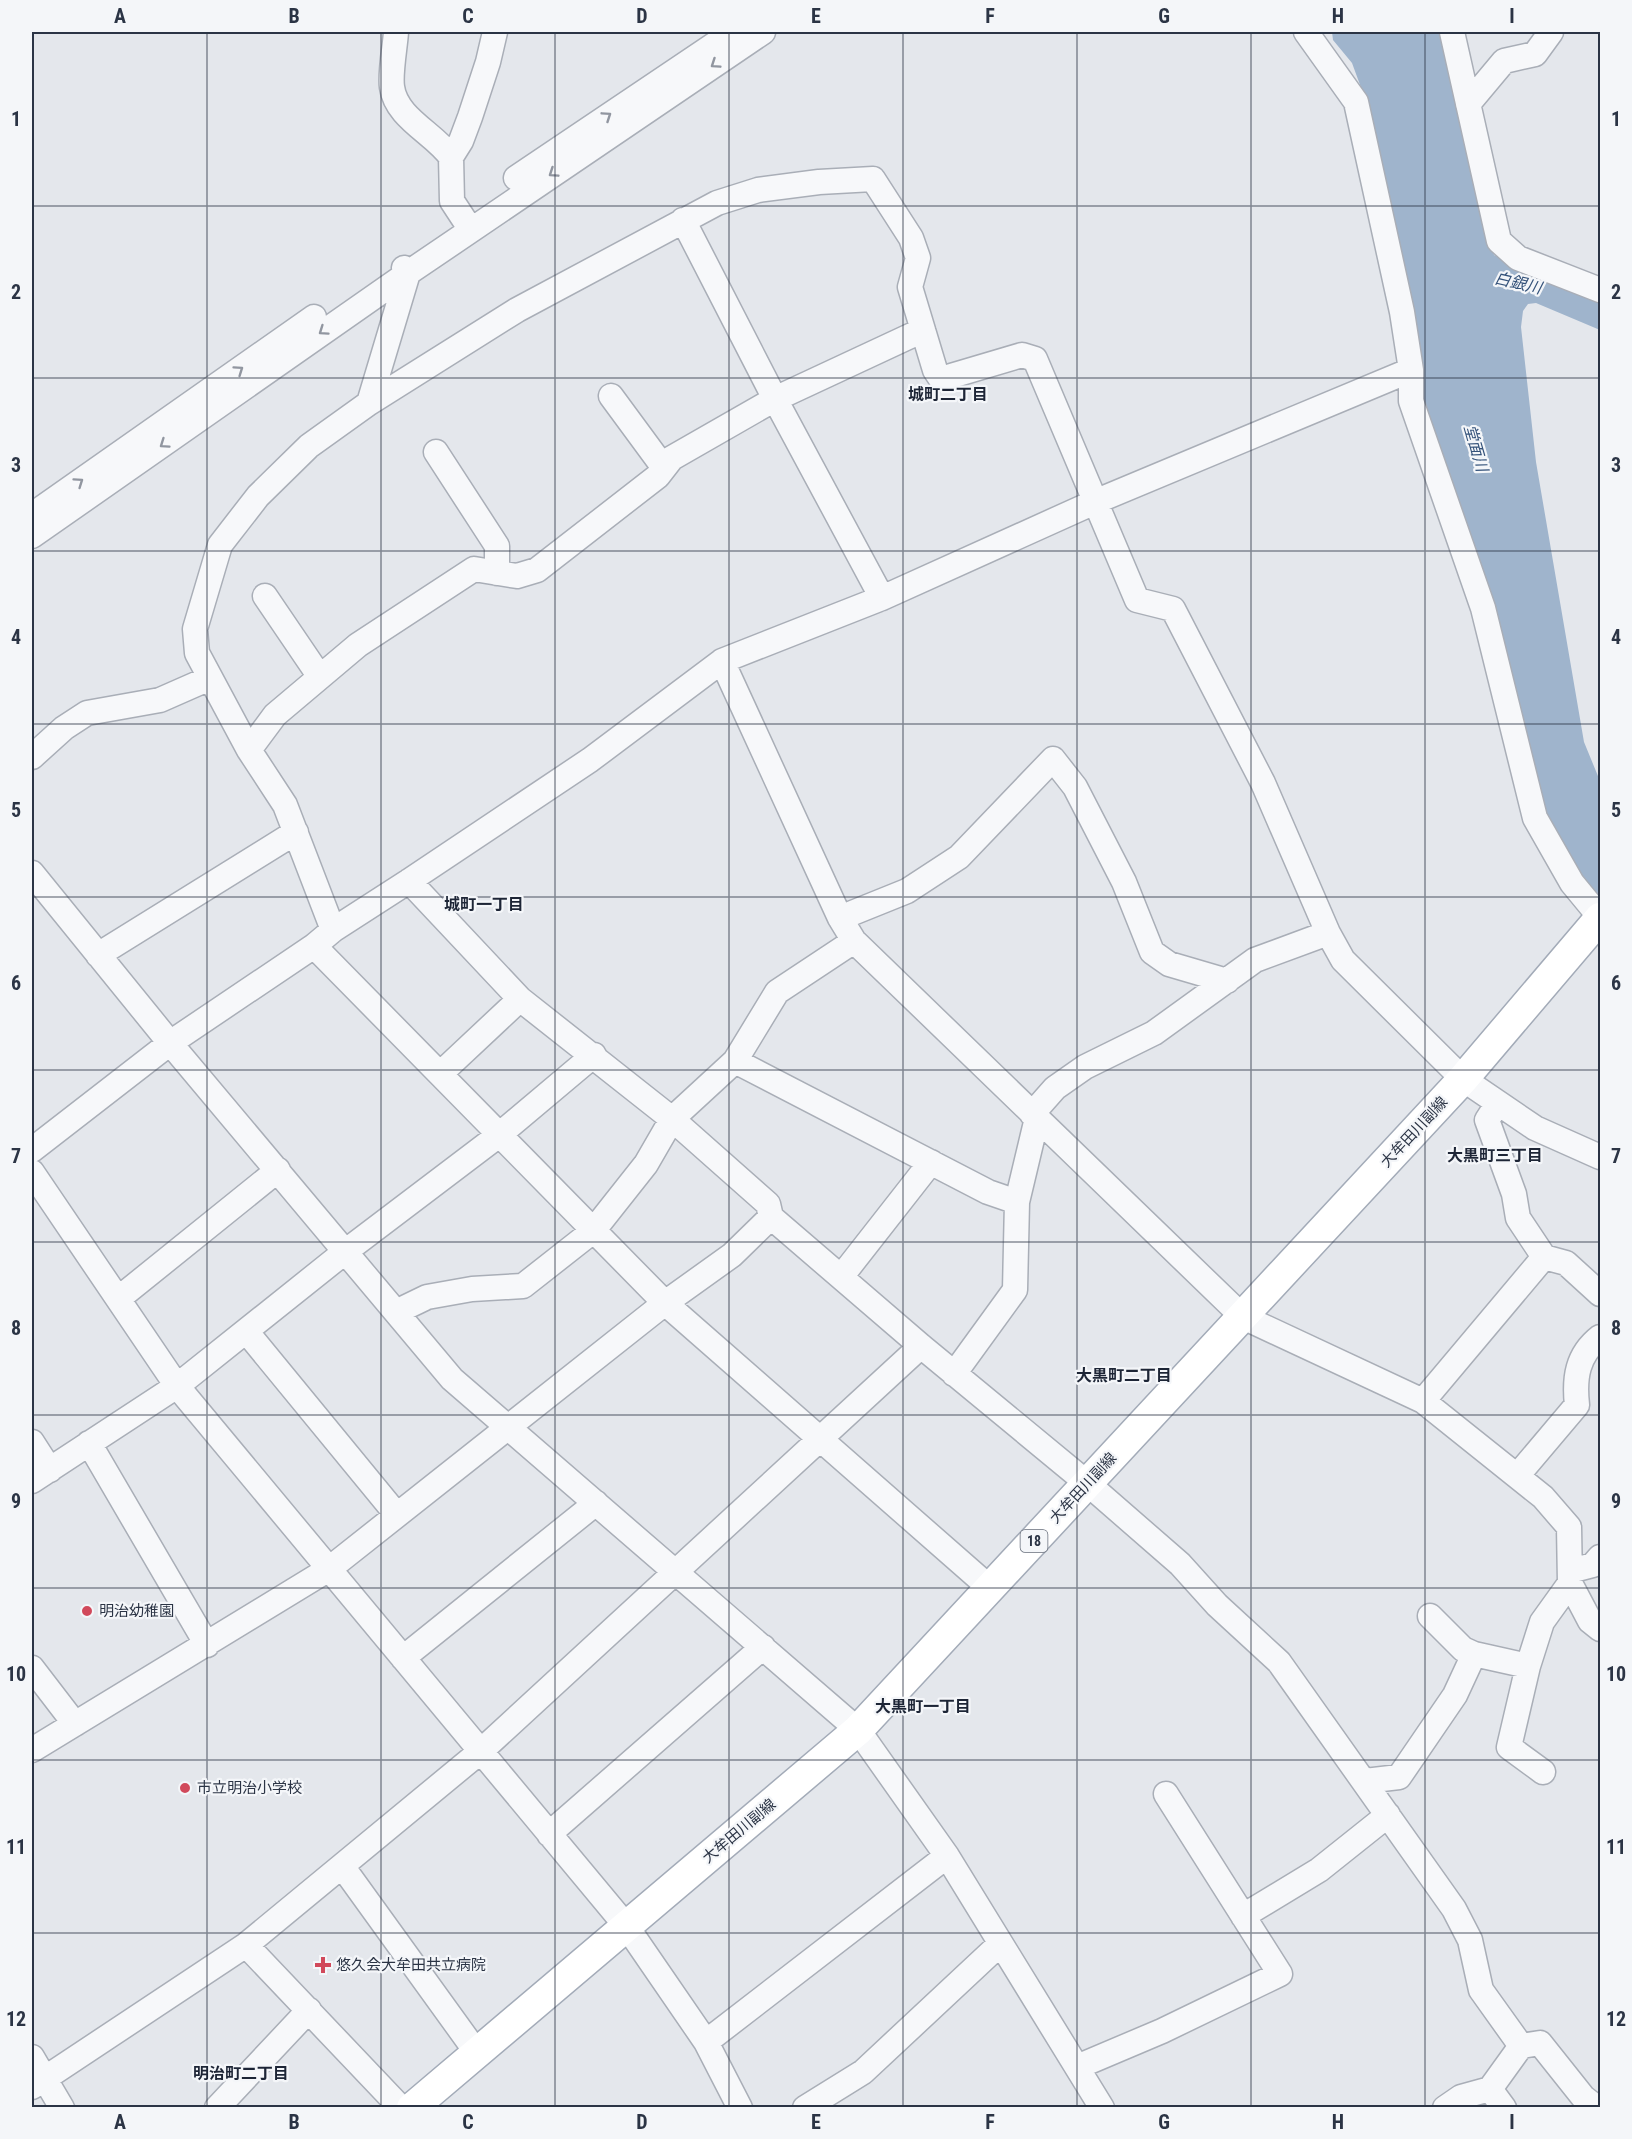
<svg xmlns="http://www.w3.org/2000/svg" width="1632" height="2139" font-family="'Roboto Condensed','Noto Sans JP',sans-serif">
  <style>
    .water { fill: #9fb4cc }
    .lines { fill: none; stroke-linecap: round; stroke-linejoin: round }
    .minor-casing { stroke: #a9aeb7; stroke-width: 27 }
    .major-casing { stroke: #a3abb8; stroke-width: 33 }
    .minor { stroke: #f7f8fa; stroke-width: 24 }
    .major { stroke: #fff; stroke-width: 30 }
    .oneway { stroke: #9196a0 }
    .grid { fill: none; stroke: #2b3445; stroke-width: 1.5; stroke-opacity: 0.55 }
    .poi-dot { fill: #d1495b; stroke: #f4f6f9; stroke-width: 2 }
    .labels { text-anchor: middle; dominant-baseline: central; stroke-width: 4.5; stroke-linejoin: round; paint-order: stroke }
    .shield { fill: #f4f6f9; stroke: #676e7b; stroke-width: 1.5 }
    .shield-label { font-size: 14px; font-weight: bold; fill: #2b3445 }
    .street-label { font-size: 15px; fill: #2b3445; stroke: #f4f6f9 }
    .poi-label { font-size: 15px; fill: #2b3445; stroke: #f4f6f9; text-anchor: start }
    .water-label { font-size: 16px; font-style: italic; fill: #34527a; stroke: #f4f6f9 }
    .neighbourhood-label { font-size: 16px; font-weight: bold; fill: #1d2536; stroke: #f4f6f9 }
    .neatline { fill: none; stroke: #2b3445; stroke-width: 2 }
    .grid-label { font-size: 20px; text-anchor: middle; font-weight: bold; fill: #2b3445 }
  </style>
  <rect width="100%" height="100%" fill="#e4e7ec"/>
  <path class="water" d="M 1332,32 L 1446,32 L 1494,255 L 1510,263 L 1600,295 L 1600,330 L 1536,303 L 1528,304 L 1523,311 L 1521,327 L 1536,462 L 1584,742 L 1600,781 L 1600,899 L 1561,846 L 1544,813 L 1423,406 L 1363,93 L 1352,63 L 1333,40 Z"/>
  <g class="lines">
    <g class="minor-casing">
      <path id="minor" d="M 396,32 C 395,47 390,73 392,87 C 396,118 434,133 451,157
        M 1306,32 L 1356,102 L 1402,312 L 1411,370 L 1411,401 L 1483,608 L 1535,818 L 1572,883 L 1600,917
        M 1452,32 L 1499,241 L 1518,258 L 1600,290
        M 1468,104 L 1504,61 L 1535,54 L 1551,32
        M 516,178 L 733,32
        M 683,220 L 775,399 L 882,598
        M 471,230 L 452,201 L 451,157 L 461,141 L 470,117 L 488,62 L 495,32
        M 611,396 L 664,468
        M 369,403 L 408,273 L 404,268
        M 436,452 L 497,546 L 497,573
        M 32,515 L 314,317
        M 32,536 L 408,273 L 763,32
        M 265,596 L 320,677
        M 722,661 L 840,918 L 854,941 L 1243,1317 L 1423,1401 L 1543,1497 L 1569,1527 L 1570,1583 L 1590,1621 L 1600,1629
        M 249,750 L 275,715 L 358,645 L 474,569 L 517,576 L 537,570 L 658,476 L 672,458 L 775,399 L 923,330
        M 32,757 L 64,728 L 87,713 L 160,700 L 210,678
        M 32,873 L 170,1043 L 452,1379 L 858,1730 L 947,1856 L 1102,2108
        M 409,881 L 520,999 L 672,1119 L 768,1204 L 771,1217 L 921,1346 L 1087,1483 L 1180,1564 L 1217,1605 L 1279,1662 L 1454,1909 L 1470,1940 L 1481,1990 L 1521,2046 L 1490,2089 L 1504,2108
        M 840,918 L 907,891 L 959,857 L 1053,759 L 1075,787 L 1124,882 L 1152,952 L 1169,964 L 1227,981
        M 333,930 L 285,805 L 249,750 L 197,653 L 195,629 L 220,545 L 258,496 L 309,446 L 369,403 L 517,310 L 717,203 L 758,190 L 819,182 L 873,179 L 911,238 L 918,258 L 910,287 L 935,370 L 941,379 L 1022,355 L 1035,359 L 1137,600 L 1173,609 L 1263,783 L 1328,933 L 1343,960 L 1463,1079 L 1535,1128 L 1600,1157
        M 314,946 L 665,1303 L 990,1588
        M 98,955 L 296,832
        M 735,1061 L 988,1192 L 1017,1202
        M 440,1074 L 520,999
        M 1498,1103 L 1487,1120 L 1514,1194 L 1518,1218 L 1544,1257 L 1566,1263 L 1600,1294
        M 1032,1114 L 1055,1088 L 1085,1067 L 1154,1033 L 1255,960 L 1328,933
        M 32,1150 L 170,1043 L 314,946 L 333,930 L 409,881 L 590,760 L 722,661 L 882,598 L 1097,501 L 1411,370
        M 32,1172 L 177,1386 L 627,1927 L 706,2042 L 740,2108
        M 841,1277 L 931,1162
        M 118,1299 L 278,1170
        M 396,1312 L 427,1297 L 472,1289 L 523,1286 L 593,1231 L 646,1164 L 672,1119 L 735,1061 L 777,992 L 854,941
        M 246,1331 L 397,1515
        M 954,1374 L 1015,1290 L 1017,1202 L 1037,1118
        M 1423,1401 L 1544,1257
        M 32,1442 L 50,1470
        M 89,1443 L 207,1645
        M 1517,1476 L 1577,1405 C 1574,1378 1577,1355 1600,1337
        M 32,1481 L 177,1386 L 346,1251 L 499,1135 L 594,1055
        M 1570,1571 L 1593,1565 L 1600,1557
        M 1430,1616 L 1463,1649 L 1474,1654 L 1528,1666
        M 403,1658 L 596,1503
        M 32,1668 L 75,1724
        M 32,1750 L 329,1569 L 665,1303 L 732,1255 L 771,1217
        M 1543,1772 L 1509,1747 L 1528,1666 L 1542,1622 L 1570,1583
        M 1365,1781 L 1399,1777 L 1455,1695 L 1474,1654
        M 549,1834 L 763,1647
        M 342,1866 L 477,2053
        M 1243,1916 L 1319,1870 L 1388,1815
        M 246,1945 L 401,2108
        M 706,2042 L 947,1856
        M 1521,2046 L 1540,2043 L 1583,2097 L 1597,2108
        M 32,2057 L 62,2108
        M 1077,2067 L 1162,2031 L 1280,1974 L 1166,1794
        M 32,2087 L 246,1945 L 481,1751 L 921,1346
        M 217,2108 L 309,2010
        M 805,2108 L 863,2072 L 1000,1944
        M 1445,2108 L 1461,2097 L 1490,2089"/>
    </g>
    <g class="major-casing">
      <path id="major" d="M 412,2108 L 858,1730 L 1463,1079 L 1600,918"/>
    </g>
    <use href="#minor" class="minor"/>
    <use href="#major" class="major"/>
  </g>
  <defs><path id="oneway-chevron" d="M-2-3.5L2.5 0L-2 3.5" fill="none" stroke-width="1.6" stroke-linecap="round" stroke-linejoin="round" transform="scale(1.5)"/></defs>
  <g class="oneway">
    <use href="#oneway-chevron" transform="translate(715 64) rotate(146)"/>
    <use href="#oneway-chevron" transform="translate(607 116) rotate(-34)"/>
    <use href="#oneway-chevron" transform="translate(553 173) rotate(146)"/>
    <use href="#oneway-chevron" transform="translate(323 331) rotate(145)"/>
    <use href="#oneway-chevron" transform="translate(239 370) rotate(-35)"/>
    <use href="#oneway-chevron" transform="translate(164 444) rotate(145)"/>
    <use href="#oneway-chevron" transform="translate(79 482) rotate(-35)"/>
  </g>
  <path class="grid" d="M 207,32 L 207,2108M 381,32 L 381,2108M 555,32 L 555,2108M 729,32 L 729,2108M 903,32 L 903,2108M 1077,32 L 1077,2108M 1251,32 L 1251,2108M 1425,32 L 1425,2108M 32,206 L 1600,206M 32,378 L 1600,378M 32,551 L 1600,551M 32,724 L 1600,724M 32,897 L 1600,897M 32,1070 L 1600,1070M 32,1242 L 1600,1242M 32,1415 L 1600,1415M 32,1588 L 1600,1588M 32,1760 L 1600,1760M 32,1933 L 1600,1933"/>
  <g class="poi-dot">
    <circle cx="87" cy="1611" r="6"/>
    <circle cx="185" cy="1788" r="6"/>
    <path d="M320 1956h6v6h6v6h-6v6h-6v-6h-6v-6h6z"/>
  </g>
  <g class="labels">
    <rect class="shield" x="1020.5" y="1530" width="27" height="22" rx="4.5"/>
    <g class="shield-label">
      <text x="1034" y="1541">18</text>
    </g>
    <g class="street-label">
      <text transform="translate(1414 1132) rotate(-47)">大牟田川副線</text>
      <text transform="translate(1083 1488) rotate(-47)">大牟田川副線</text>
      <text transform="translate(739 1831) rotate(-40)">大牟田川副線</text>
    </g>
    <g class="poi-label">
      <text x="99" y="1611">明治幼稚園</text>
      <text x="197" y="1788">市立明治小学校</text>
      <text x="336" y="1965">悠久会大牟田共立病院</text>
    </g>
    <g class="water-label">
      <text transform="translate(1518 283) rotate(13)">白銀川</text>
      <text transform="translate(1476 448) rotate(74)">堂面川</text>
    </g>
    <g class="neighbourhood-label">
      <text x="948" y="394">城町二丁目</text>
      <text x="484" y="904">城町一丁目</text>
      <text x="1495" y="1155">大黒町三丁目</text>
      <text x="1124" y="1375">大黒町二丁目</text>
      <text x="923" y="1706">大黒町一丁目</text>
      <text x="241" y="2073">明治町二丁目</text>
    </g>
  </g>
  <rect width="1632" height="2139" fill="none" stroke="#f4f6f9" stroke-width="66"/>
  <rect x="33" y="33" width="1566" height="2073" class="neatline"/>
  <g class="grid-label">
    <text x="120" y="23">A</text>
    <text x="294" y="23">B</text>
    <text x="468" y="23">C</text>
    <text x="642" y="23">D</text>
    <text x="816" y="23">E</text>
    <text x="990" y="23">F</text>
    <text x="1164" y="23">G</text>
    <text x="1338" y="23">H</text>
    <text x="1512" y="23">I</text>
    <text x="16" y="126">1</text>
    <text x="1616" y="126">1</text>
    <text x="16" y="299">2</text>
    <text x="1616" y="299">2</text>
    <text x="16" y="472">3</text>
    <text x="1616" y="472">3</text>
    <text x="16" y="644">4</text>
    <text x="1616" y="644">4</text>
    <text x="16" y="817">5</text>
    <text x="1616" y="817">5</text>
    <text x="16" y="990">6</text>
    <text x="1616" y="990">6</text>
    <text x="16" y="1163">7</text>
    <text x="1616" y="1163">7</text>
    <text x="16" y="1335">8</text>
    <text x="1616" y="1335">8</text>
    <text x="16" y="1508">9</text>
    <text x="1616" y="1508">9</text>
    <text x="16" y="1681">10</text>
    <text x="1616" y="1681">10</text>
    <text x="16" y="1854">11</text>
    <text x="1616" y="1854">11</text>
    <text x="16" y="2026">12</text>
    <text x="1616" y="2026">12</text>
    <text x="120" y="2129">A</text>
    <text x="294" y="2129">B</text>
    <text x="468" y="2129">C</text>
    <text x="642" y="2129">D</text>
    <text x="816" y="2129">E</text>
    <text x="990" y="2129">F</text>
    <text x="1164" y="2129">G</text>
    <text x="1338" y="2129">H</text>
    <text x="1512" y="2129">I</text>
  </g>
</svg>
